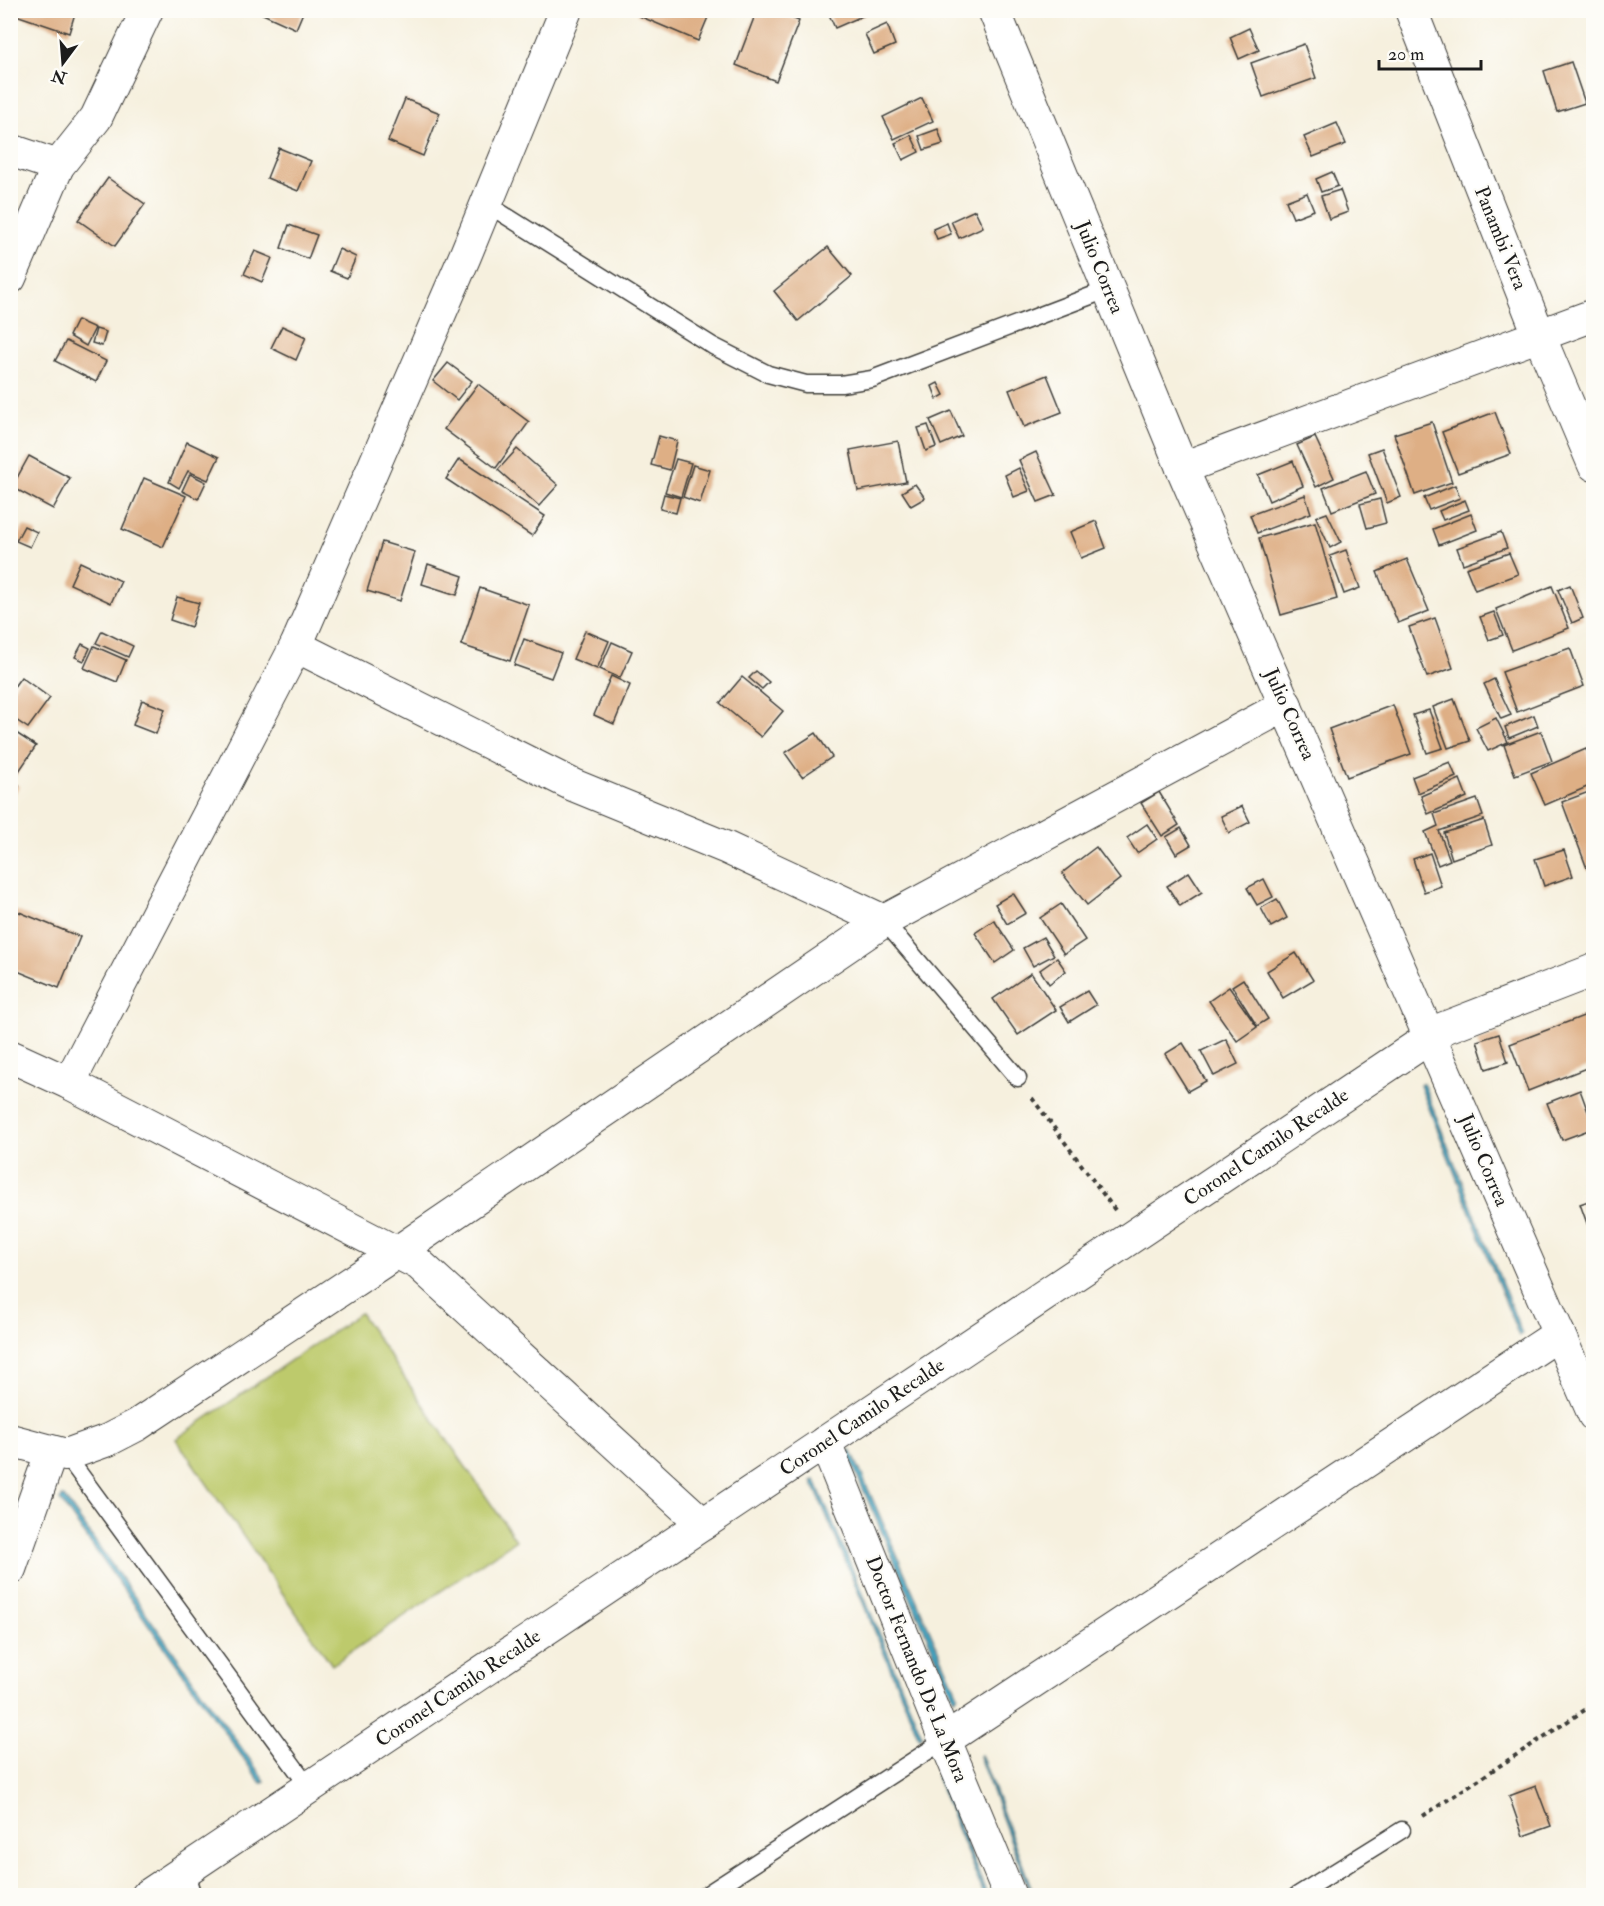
<svg xmlns="http://www.w3.org/2000/svg" width="1604" height="1906" font-family="'IM FELL Double Pica',serif">
<style>
.green{fill:#bdca6c;stroke:#6c7344;stroke-width:1.5}
.water{fill:#46a8c5;stroke:#316270;stroke-width:1.5}
.building{fill:#deaf85}
.lines{fill:none;stroke-linecap:round;stroke-linejoin:round}
.service-casing{stroke:#3d3c39;stroke-width:19}
.minor-casing{stroke:#3d3c39;stroke-width:34}
.path{stroke:#3d3c39;stroke-width:4;stroke-dasharray:4.5 4.5;stroke-linecap:butt}
.service{stroke:#fff;stroke-width:16}
.minor{stroke:#fff;stroke-width:32}
.labels{text-anchor:middle;dominant-baseline:central;stroke-width:4.5;stroke-linejoin:round;paint-order:stroke}
.street-label{font-size:20px;fill:#1c1c1c;stroke:#fdfcf7}
</style>
<rect width="100%" height="100%" fill="#fdfcf7"/>
<filter id="ink" filterUnits="userSpaceOnUse"><feTurbulence type="fractalNoise" baseFrequency=".0167" numOctaves="2"/><feDisplacementMap in="SourceGraphic" scale="12" xChannelSelector="R" yChannelSelector="G"/><feConvolveMatrix kernelMatrix="1 2 1 2 8 2 1 2 1" color-interpolation-filters="sRGB"/></filter>
<filter id="wash" filterUnits="userSpaceOnUse"><feTurbulence type="fractalNoise" baseFrequency=".008" numOctaves="4" result="noise"/><feDisplacementMap in="SourceGraphic" scale="24" xChannelSelector="R" yChannelSelector="G"/><feGaussianBlur stdDeviation="1.35" result="paint"/><feColorMatrix in="noise" values="0 0 0 0 0 0 0 0 0 0 0 0 0 0 0 0 0 1.4 0 .05"/><feComposite in="paint" operator="in"/></filter>
<g filter="url(#wash)">
<rect width="100%" height="100%" fill="#f6f0de"/>
<polygon class="green" points="360,1313 516,1540 332,1665 176,1439"/>
<g class="water">
<polygon points="1423,1083 1522,1334 1519,1336 1420,1085"/>
<polygon points="851,1450 958,1695 954,1698 847,1452"/>
<polygon points="815,1480 922,1735 919,1737 812,1481"/>
<polygon points="63,1496 265,1781 261,1783 60,1500"/>
<polygon points="981,1755 1034,1895 1031,1895 979,1756"/>
<polygon points="939,1775 987,1895 984,1895 936,1776"/>
</g>
<g id="blocks">
<g class="building">
<polygon points="10,10 76,10 69,33 10,13"/>
<polygon points="254,10 304,10 296,29"/>
<polygon points="638,10 711,10 698,41 637,15"/>
<polygon points="757,10 772,10 799,21 776,81 736,65"/>
<polygon points="827,10 876,10 835,28"/>
<polygon points="887,24 895,45 874,54 865,34"/>
<polygon points="1249,28 1259,50 1239,59 1230,37"/>
<polygon points="1304,44 1316,78 1263,97 1251,63"/>
<polygon points="1571,62 1585,103 1557,112 1544,71"/>
<polygon points="922,98 933,121 894,139 883,117"/>
<polygon points="405,99 440,113 423,156 388,141"/>
<polygon points="1337,123 1346,144 1313,157 1304,137"/>
<polygon points="938,129 943,144 924,150 919,136"/>
<polygon points="911,135 919,152 903,160 895,143"/>
<polygon points="279,148 311,161 298,191 267,178"/>
<polygon points="1332,172 1338,186 1321,192 1316,179"/>
<polygon points="108,178 145,204 115,246 78,220"/>
<polygon points="1340,190 1348,212 1329,219 1321,196"/>
<polygon points="1307,193 1314,210 1293,218 1286,201"/>
<polygon points="975,210 983,227 959,238 951,221"/>
<polygon points="947,223 951,234 937,239 933,229"/>
<polygon points="289,225 317,235 308,259 281,248"/>
<polygon points="828,247 852,276 798,321 774,291"/>
<polygon points="339,249 356,257 347,278 330,271"/>
<polygon points="255,251 272,258 262,282 244,274"/>
<polygon points="77,320 95,328 86,346 69,336"/>
<polygon points="282,326 306,337 296,360 271,348"/>
<polygon points="96,329 106,332 102,346 92,343"/>
<polygon points="66,341 106,361 96,382 55,361"/>
<polygon points="448,363 472,381 457,400 433,381"/>
<polygon points="1047,375 1062,412 1024,427 1009,390"/>
<polygon points="938,383 944,395 937,399 932,386"/>
<polygon points="478,384 529,422 496,468 444,429"/>
<polygon points="951,411 962,436 941,445 930,420"/>
<polygon points="1495,412 1511,454 1458,473 1442,432"/>
<polygon points="1432,422 1452,482 1415,495 1394,434"/>
<polygon points="928,425 936,447 926,451 918,428"/>
<polygon points="659,436 677,441 670,470 651,465"/>
<polygon points="1315,437 1334,478 1316,487 1297,445"/>
<polygon points="898,441 906,482 858,491 850,450"/>
<polygon points="187,442 219,457 208,480 188,471 179,488 169,482"/>
<polygon points="1382,448 1401,497 1387,503 1368,453"/>
<polygon points="517,449 558,485 539,506 498,470"/>
<polygon points="1036,452 1056,495 1038,502 1019,460"/>
<polygon points="29,456 70,478 53,509 12,487"/>
<polygon points="459,459 545,516 532,536 446,479"/>
<polygon points="676,459 691,463 681,497 665,492"/>
<polygon points="1293,461 1303,486 1269,501 1258,475"/>
<polygon points="693,465 710,470 700,503 683,497"/>
<polygon points="1019,468 1029,491 1014,497 1005,475"/>
<polygon points="1366,471 1375,494 1332,511 1323,488"/>
<polygon points="190,474 206,482 198,499 182,491"/>
<polygon points="144,478 186,496 163,547 122,529"/>
<polygon points="915,484 925,498 911,506 902,492"/>
<polygon points="1455,485 1460,498 1429,510 1424,498"/>
<polygon points="664,494 680,498 676,513 660,509"/>
<polygon points="1305,495 1311,513 1257,533 1250,515"/>
<polygon points="1380,499 1386,523 1367,528 1360,504"/>
<polygon points="1465,500 1469,510 1443,520 1439,511"/>
<polygon points="1327,513 1341,542 1330,548 1316,517"/>
<polygon points="1471,514 1477,530 1439,545 1433,529"/>
<polygon points="1096,521 1106,548 1081,558 1070,532"/>
<polygon points="1315,522 1337,599 1281,615 1259,538"/>
<polygon points="24,526 37,532 30,547 16,541"/>
<polygon points="1501,532 1507,548 1463,564 1457,548"/>
<polygon points="382,542 415,552 400,601 367,591"/>
<polygon points="1346,550 1360,588 1344,594 1330,556"/>
<polygon points="1509,553 1518,574 1475,590 1466,568"/>
<polygon points="1407,559 1429,611 1398,623 1377,572"/>
<polygon points="80,562 121,581 111,603 70,584"/>
<polygon points="428,564 463,576 457,595 422,584"/>
<polygon points="1570,585 1583,618 1572,623 1558,590"/>
<polygon points="1552,586 1569,628 1512,650 1496,609"/>
<polygon points="480,588 529,605 510,661 461,645"/>
<polygon points="177,597 199,603 191,627 170,620"/>
<polygon points="1494,612 1503,635 1489,640 1480,617"/>
<polygon points="1435,618 1453,668 1427,677 1409,627"/>
<polygon points="102,631 133,646 128,657 96,643"/>
<polygon points="585,631 609,641 597,669 573,659"/>
<polygon points="524,639 561,653 551,678 514,665"/>
<polygon points="612,642 632,651 620,678 600,669"/>
<polygon points="82,644 90,648 84,661 75,657"/>
<polygon points="94,646 126,660 117,682 84,668"/>
<polygon points="1570,648 1584,686 1517,712 1502,672"/>
<polygon points="756,671 769,682 762,689 749,678"/>
<polygon points="611,676 630,685 614,724 594,715"/>
<polygon points="21,677 50,698 28,728 10,716 10,687 13,688"/>
<polygon points="742,677 783,711 761,737 720,703"/>
<polygon points="1494,679 1511,715 1501,719 1484,684"/>
<polygon points="1454,699 1470,741 1448,748 1433,707"/>
<polygon points="142,700 165,709 156,734 133,725"/>
<polygon points="1393,705 1411,754 1347,777 1329,729"/>
<polygon points="1429,710 1443,748 1427,753 1413,715"/>
<polygon points="1534,715 1538,726 1509,738 1505,727"/>
<polygon points="1496,718 1508,742 1488,751 1476,728"/>
<polygon points="10,729 36,746 15,777 10,774"/>
<polygon points="1541,731 1552,761 1515,775 1504,745"/>
<polygon points="816,733 832,757 802,777 785,753"/>
<polygon points="1586,749 1594,765 1594,784 1545,805 1531,773"/>
<polygon points="1450,762 1456,777 1418,793 1412,777"/>
<polygon points="1460,779 1467,797 1428,814 1421,796"/>
<polygon points="10,782 19,786 10,803"/>
<polygon points="1594,790 1594,869 1588,871 1562,802"/>
<polygon points="1159,792 1179,825 1162,836 1141,803"/>
<polygon points="1477,799 1483,816 1439,831 1450,860 1438,865 1425,832 1438,826 1434,814"/>
<polygon points="1242,806 1250,822 1229,833 1221,816"/>
<polygon points="1484,820 1492,845 1452,859 1444,833"/>
<polygon points="1147,824 1157,839 1137,853 1127,838"/>
<polygon points="1181,828 1191,845 1176,854 1166,837"/>
<polygon points="1096,847 1120,879 1087,905 1062,873"/>
<polygon points="1564,850 1573,876 1544,886 1535,859"/>
<polygon points="1430,853 1441,886 1424,892 1413,859"/>
<polygon points="1189,872 1202,892 1180,906 1167,886"/>
<polygon points="1264,879 1273,897 1257,905 1247,888"/>
<polygon points="1013,893 1026,913 1007,924 995,904"/>
<polygon points="1277,899 1287,918 1271,927 1261,908"/>
<polygon points="1061,904 1085,940 1064,954 1040,918"/>
<polygon points="12,909 80,937 59,988 10,968"/>
<polygon points="994,920 1014,950 995,963 975,933"/>
<polygon points="1043,937 1054,955 1033,966 1023,948"/>
<polygon points="1296,953 1313,980 1283,998 1267,971"/>
<polygon points="1057,958 1066,971 1049,984 1040,970"/>
<polygon points="1031,973 1056,1010 1018,1035 993,999"/>
<polygon points="1243,979 1268,1019 1257,1026 1232,986"/>
<polygon points="1229,987 1257,1027 1237,1041 1209,1001"/>
<polygon points="1087,991 1096,1005 1069,1022 1060,1007"/>
<polygon points="1594,1012 1594,1065 1528,1091 1510,1044"/>
<polygon points="1499,1034 1508,1062 1486,1069 1477,1041"/>
<polygon points="1226,1039 1238,1064 1214,1076 1201,1051"/>
<polygon points="1183,1043 1206,1081 1188,1091 1165,1054"/>
<polygon points="1580,1090 1594,1128 1562,1140 1547,1103"/>
<polygon points="1594,1199 1594,1240 1593,1240 1580,1204"/>
<polygon points="1536,1786 1551,1826 1523,1836 1509,1796"/>
</g>
</g>
</g>
<g filter="url(#ink)">
<use href="#blocks" fill-opacity="0" stroke="#3d3c39" stroke-width="1.5"/>
<g class="lines">
<g class="service-casing">
<g id="service">
<polyline points="487,204 713,346 768,374 806,384 841,384 872,379 1109,289"/>
<polyline points="884,921 1018,1078"/>
<polyline points="66,1455 309,1787"/>
<polyline points="185,1870 193,1896"/>
<polyline points="704,1896 945,1740"/>
<polyline points="1296,1896 1402,1830"/>
</g>
</g>
<g class="minor-casing">
<g id="minor">
<polyline points="994,10 1182,468 1594,1415"/>
<polyline points="1411,10 1539,335 1594,465"/>
<polyline points="10,150 58,166"/>
<polyline points="10,278 58,166 96,118 147,10"/>
<polyline points="1182,468 1594,315"/>
<polyline points="296,646 573,785 727,848 884,921"/>
<polyline points="10,1056 69,1083 419,1264 703,1524"/>
<polyline points="69,1083 296,646 465,256 566,10"/>
<polyline points="10,1440 66,1455 108,1440 137,1425 399,1251 884,921 1286,705"/>
<polyline points="825,1442 945,1740 1010,1896"/>
<polyline points="10,1569 51,1453"/>
<polyline points="945,1740 1559,1334"/>
<polyline points="147,1896 1444,1028 1594,970"/>
</g>
</g>
<g class="path">
<polyline points="1032,1098 1115,1210"/>
<polyline points="1423,1816 1594,1704"/>
</g>
<use href="#service" class="service"/>
<use href="#minor" class="minor"/>
</g>
</g>
<g class="labels">
<g class="street-label">
<text transform="translate(1501 238) rotate(68)">Panambi Vera</text>
<text transform="translate(1100 267) rotate(68)">Julio Correa</text>
<text transform="translate(1290 714) rotate(66)">Julio Correa</text>
<text transform="translate(1266 1147) rotate(-34)">Coronel Camilo Recalde</text>
<text transform="translate(1484 1160) rotate(67)">Julio Correa</text>
<text transform="translate(862 1417) rotate(-34)">Coronel Camilo Recalde</text>
<text transform="translate(917 1669) rotate(68)">Doctor Fernando De La Mora</text>
<text transform="translate(458 1688) rotate(-34)">Coronel Camilo Recalde</text>
</g>
</g>
<rect width="1604" height="1906" fill="none" stroke="#fdfcf7" stroke-width="36"/>
<g transform="translate(63 63) rotate(196)" stroke="#fdfcf7" stroke-width="4.5" paint-order="stroke">
<path d="M0-4.5L10 22L0 15L-10 22Z" fill="#1c1c1c"/>
<text y="-9" font-size="16" font-weight="bold" text-anchor="middle" fill="#1c1c1c">N</text>
</g>
<path d="M1379 60v9h102v-9" fill="none" stroke="#1c1c1c" stroke-width="3"/>
<text x="1388" y="60" font-size="18" fill="#1c1c1c" stroke="#fdfcf7" stroke-width="4.5" paint-order="stroke">20 m</text>
</svg>
